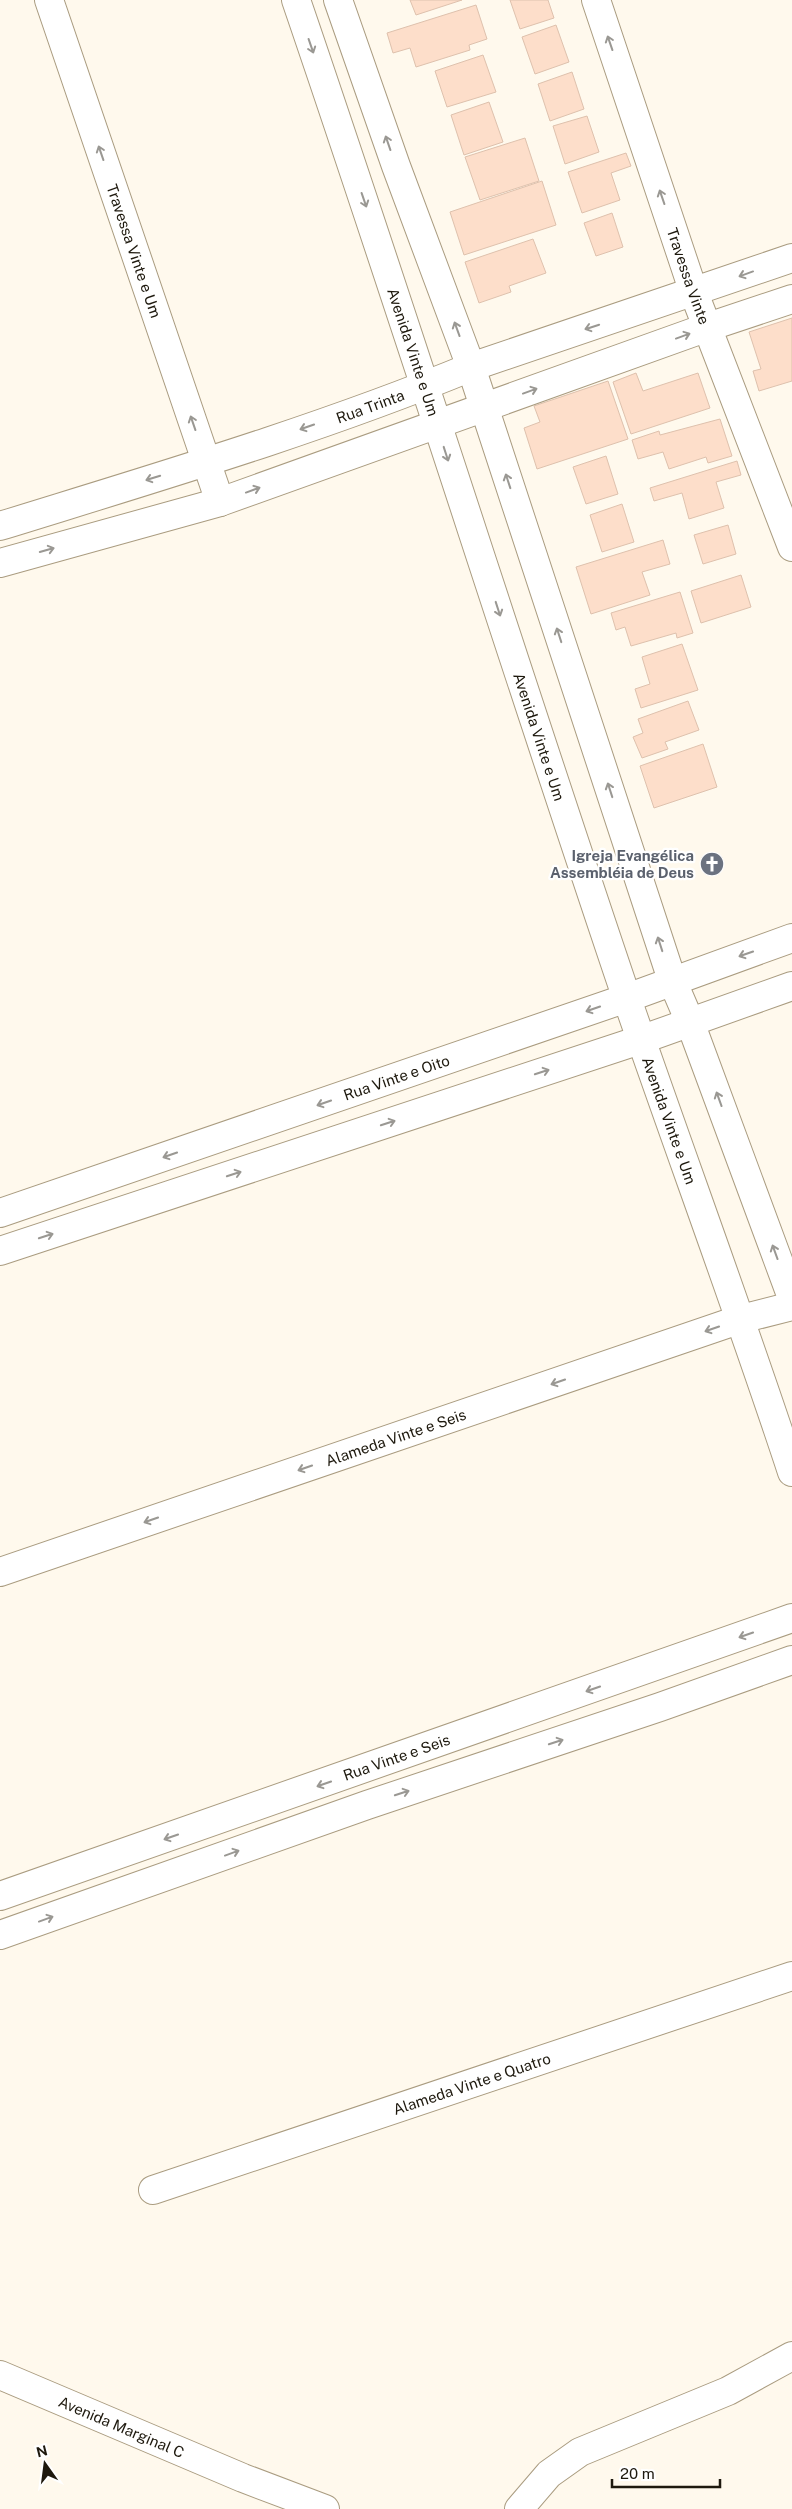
<svg xmlns="http://www.w3.org/2000/svg" width="792" height="2509" font-family="'Public Sans',sans-serif">
<style>
.building{fill:#fddeca;stroke:#dec1ad}
.lines{fill:none;stroke-linecap:round;stroke-linejoin:round}
.minor-casing{stroke:#aa9c80;stroke-width:30}
.minor{stroke:#fff;stroke-width:28}
.oneway{stroke:#9a9893}
.labels{text-anchor:middle;dominant-baseline:central;stroke-width:4.5;stroke-linejoin:round;paint-order:stroke}
.street-label{font-size:15px;fill:#1e190e;stroke:#fff}
.worship-label{font-size:15px;font-weight:bold;fill:#5b616d;stroke:#fff;text-anchor:end}
</style>
<rect width="100%" height="100%" fill="#fff9ed"/>
<g class="building">
<polygon points="410,0 462,0 416,15"/>
<polygon points="510,0 548,0 554,18 520,29"/>
<polygon points="476,5 487,39 469,45 470,50 416,67 410,48 393,53 387,33"/>
<polygon points="556,25 569,62 535,74 522,37"/>
<polygon points="483,55 496,92 447,107 435,71"/>
<polygon points="572,72 584,109 550,121 538,84"/>
<polygon points="489,102 503,142 464,155 451,115"/>
<polygon points="587,116 599,152 565,164 553,126"/>
<polygon points="525,138 539,181 480,200 465,157"/>
<polygon points="626,153 631,166 611,173 620,200 582,213 568,172"/>
<polygon points="542,181 556,225 464,255 450,212"/>
<polygon points="612,213 623,247 596,256 584,223"/>
<polygon points="533,239 546,273 509,286 511,292 479,303 465,262"/>
<polygon points="792,318 792,381 759,391 753,371 761,369 749,332"/>
<polygon points="636,373 643,391 698,373 710,408 631,434 613,382"/>
<polygon points="608,381 628,439 537,469 524,428 540,422 534,406"/>
<polygon points="720,419 732,456 708,463 706,457 669,469 663,452 638,459 632,440 659,431 660,435"/>
<polygon points="606,456 618,494 586,504 573,467"/>
<polygon points="737,461 741,475 716,482 724,508 689,519 682,493 654,501 650,488"/>
<polygon points="622,504 634,542 602,552 590,515"/>
<polygon points="728,525 736,554 703,564 694,535"/>
<polygon points="663,540 670,564 642,572 650,595 591,614 576,567"/>
<polygon points="741,575 751,607 701,623 691,591"/>
<polygon points="680,592 693,633 677,638 676,633 631,646 625,627 616,630 611,613"/>
<polygon points="682,644 698,690 641,708 635,689 650,684 642,657"/>
<polygon points="688,701 699,730 665,742 668,749 642,758 633,737 643,733 638,719"/>
<polygon points="703,744 717,787 654,808 640,766"/>
</g>
<g class="lines">
<g class="minor-casing">
<g id="minor">
<path id="s1" d="M 49,0 L 220,502"/>
<path id="s2" d="M 296,0 C 409,330 513,662 625,993 C 680,1153 739,1311 792,1472"/>
<polyline points="338,0 396,166 471,367 672,980 690,1022 792,1298"/>
<path id="s3" d="M 596,0 L 694,293 L 792,547"/>
<path id="s4" d="M 0,526 C 158,477 318,430 471,367 L 792,258"/>
<polyline points="0,563 220,502 708,327 792,299"/>
<path id="s5" d="M 0,1213 L 627,998 L 792,938"/>
<polyline points="0,1251 643,1039 792,986"/>
<path id="s6" d="M 0,1572 L 741,1319 L 792,1306"/>
<path id="s7" d="M 0,1896 L 792,1618"/>
<polyline points="0,1935 367,1805 660,1707 792,1660"/>
<path id="s8" d="M 153,2190 L 792,1976"/>
<path id="s9" d="M 0,2375 L 243,2478 L 325,2509"/>
<polyline points="519,2509 549,2474 580,2452 728,2391 792,2356"/>
</g>
</g>
<use href="#minor" class="minor"/>
</g>
<defs><path id="oneway-shaft" d="M-6 0H5M1.5-3L5.5 0L1.5 3" fill="none" stroke-width="1.6" stroke-linecap="round" stroke-linejoin="round" transform="scale(1.25)"/></defs>
<g class="oneway">
<use href="#oneway-shaft" transform="translate(610 43) rotate(-109)"/>
<use href="#oneway-shaft" transform="translate(311 46) rotate(71)"/>
<use href="#oneway-shaft" transform="translate(388 143) rotate(-109)"/>
<use href="#oneway-shaft" transform="translate(101 153) rotate(-109)"/>
<use href="#oneway-shaft" transform="translate(662 197) rotate(-109)"/>
<use href="#oneway-shaft" transform="translate(364 200) rotate(71)"/>
<use href="#oneway-shaft" transform="translate(746 274) rotate(160)"/>
<use href="#oneway-shaft" transform="translate(592 327) rotate(162)"/>
<use href="#oneway-shaft" transform="translate(457 329) rotate(-110)"/>
<use href="#oneway-shaft" transform="translate(683 336) rotate(-20)"/>
<use href="#oneway-shaft" transform="translate(530 391) rotate(-20)"/>
<use href="#oneway-shaft" transform="translate(193 423) rotate(-109)"/>
<use href="#oneway-shaft" transform="translate(307 427) rotate(161)"/>
<use href="#oneway-shaft" transform="translate(446 454) rotate(72)"/>
<use href="#oneway-shaft" transform="translate(153 478) rotate(163)"/>
<use href="#oneway-shaft" transform="translate(508 481) rotate(-108)"/>
<use href="#oneway-shaft" transform="translate(253 490) rotate(-20)"/>
<use href="#oneway-shaft" transform="translate(47 550) rotate(-16)"/>
<use href="#oneway-shaft" transform="translate(498 609) rotate(72)"/>
<use href="#oneway-shaft" transform="translate(559 635) rotate(-108)"/>
<use href="#oneway-shaft" transform="translate(610 790) rotate(-108)"/>
<use href="#oneway-shaft" transform="translate(660 944) rotate(-108)"/>
<use href="#oneway-shaft" transform="translate(746 954) rotate(161)"/>
<use href="#oneway-shaft" transform="translate(593 1009) rotate(161)"/>
<use href="#oneway-shaft" transform="translate(542 1072) rotate(-18)"/>
<use href="#oneway-shaft" transform="translate(719 1099) rotate(-110)"/>
<use href="#oneway-shaft" transform="translate(324 1103) rotate(161)"/>
<use href="#oneway-shaft" transform="translate(388 1123) rotate(-18)"/>
<use href="#oneway-shaft" transform="translate(170 1155) rotate(161)"/>
<use href="#oneway-shaft" transform="translate(234 1174) rotate(-18)"/>
<use href="#oneway-shaft" transform="translate(46 1236) rotate(-18)"/>
<use href="#oneway-shaft" transform="translate(775 1252) rotate(-110)"/>
<use href="#oneway-shaft" transform="translate(712 1329) rotate(161)"/>
<use href="#oneway-shaft" transform="translate(558 1382) rotate(161)"/>
<use href="#oneway-shaft" transform="translate(305 1468) rotate(161)"/>
<use href="#oneway-shaft" transform="translate(151 1520) rotate(161)"/>
<use href="#oneway-shaft" transform="translate(746 1635) rotate(161)"/>
<use href="#oneway-shaft" transform="translate(593 1689) rotate(161)"/>
<use href="#oneway-shaft" transform="translate(556 1742) rotate(-18)"/>
<use href="#oneway-shaft" transform="translate(324 1784) rotate(161)"/>
<use href="#oneway-shaft" transform="translate(402 1793) rotate(-18)"/>
<use href="#oneway-shaft" transform="translate(171 1837) rotate(161)"/>
<use href="#oneway-shaft" transform="translate(232 1853) rotate(-20)"/>
<use href="#oneway-shaft" transform="translate(46 1919) rotate(-20)"/>
</g>
<defs>
<g id="church-disc" transform="scale(1.25)"><circle r="9.5" fill="#6b7280" stroke="#fff"/><path d="M-1.2-6h2.4v3.5h3.3v2.4h-3.3V6h-2.4V-.1h-3.3v-2.4h3.3Z" fill="#fff"/></g>
</defs>
<g fill-rule="evenodd">
<use href="#church-disc" x="712" y="864"/>
</g>
<g class="labels">
<g class="street-label">
<text stroke="none"><textPath href="#s1" startOffset="265">Travessa Vinte e Um</textPath></text>
<text stroke="none"><textPath href="#s3" startOffset="291">Travessa Vinte</textPath></text>
<text stroke="none"><textPath href="#s2" startOffset="371">Avenida Vinte e Um</textPath></text>
<text stroke="none"><textPath href="#s4" startOffset="389">Rua Trinta</textPath></text>
<text stroke="none"><textPath href="#s2" startOffset="776">Avenida Vinte e Um</textPath></text>
<text stroke="none"><textPath href="#s5" startOffset="419">Rua Vinte e Oito</textPath></text>
<text stroke="none"><textPath href="#s2" startOffset="1181">Avenida Vinte e Um</textPath></text>
<text stroke="none"><textPath href="#s6" startOffset="418">Alameda Vinte e Seis</textPath></text>
<text stroke="none"><textPath href="#s7" startOffset="420">Rua Vinte e Seis</textPath></text>
<text stroke="none"><textPath href="#s8" startOffset="336">Alameda Vinte e Quatro</textPath></text>
<text stroke="none"><textPath href="#s9" startOffset="132">Avenida Marginal C</textPath></text>
</g>
<g class="worship-label">
<text x="694" y="855">Igreja Evangélica<tspan x="694" dy="17">Assembléia de Deus</tspan></text>
</g>
</g>
<g transform="translate(45 2464) rotate(346)" stroke="#ffffff" stroke-width="4" paint-order="stroke">
<path d="M0-4L9 19L0 12L-9 19Z" fill="#1e190e"/>
<text y="-8" font-size="14" font-weight="bold" text-anchor="middle" fill="#1e190e">N</text>
</g>
<path d="M612 2479v8h108v-8" fill="none" stroke="#1e190e" stroke-width="2.5"/>
<text x="620" y="2479" font-size="15" fill="#1e190e" stroke="#ffffff" stroke-width="4" paint-order="stroke">20 m</text>
</svg>
